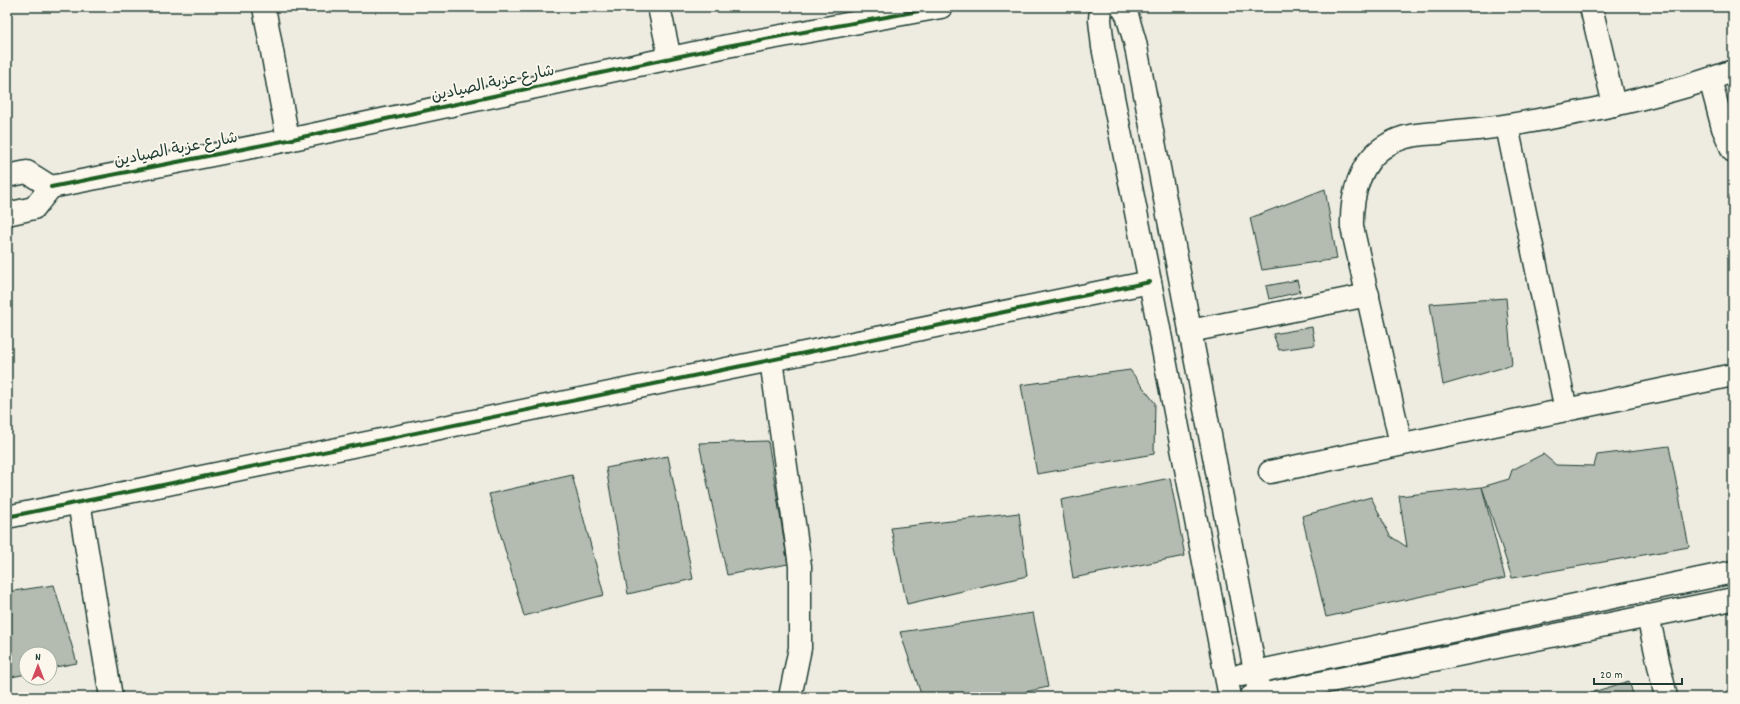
<svg xmlns="http://www.w3.org/2000/svg" width="1740" height="704" font-family="Dekko,'Playpen Sans Arabic',sans-serif">
<style>
.building{fill:#b4bbb0;stroke:#1f3d34}
.lines{fill:none;stroke-linecap:round;stroke-linejoin:round}
.street-casing{stroke:#1f3d34;stroke-width:25}
.street{stroke:#fbf7ec;stroke-width:22}
.cycleway-casing{stroke:#fbf7ec;stroke-width:6}
.cycleway{stroke:#1b5e20;stroke-width:4}
.labels{text-anchor:middle;dominant-baseline:central;stroke-width:3.5;stroke-linejoin:round;paint-order:stroke}
.street-label{font-size:16px;fill:#1f3d34;stroke:#fbf7ec}
</style>
<rect width="100%" height="100%" fill="#eeece1"/>
<filter id="ink" filterUnits="userSpaceOnUse"><feTurbulence type="fractalNoise" baseFrequency=".025" numOctaves="2"/><feDisplacementMap in="SourceGraphic" scale="8" xChannelSelector="R" yChannelSelector="G"/><feConvolveMatrix kernelMatrix="1 2 1 2 8 2 1 2 1" color-interpolation-filters="sRGB"/></filter>
<g filter="url(#ink)">
<g class="building">
<polygon points="1325,189 1337,259 1262,270 1250,218"/>
<polygon points="1297,280 1300,292 1269,299 1266,286"/>
<polygon points="1506,298 1512,365 1443,385 1430,304"/>
<polygon points="1312,327 1315,345 1279,350 1273,334"/>
<polygon points="1130,370 1155,403 1154,454 1037,474 1021,385"/>
<polygon points="768,441 788,564 727,575 699,443"/>
<polygon points="1669,446 1689,547 1512,578 1482,487 1509,479 1512,470 1543,454 1556,465 1594,466 1597,455"/>
<polygon points="668,456 693,579 628,594 606,468"/>
<polygon points="572,475 604,595 524,616 489,494"/>
<polygon points="1170,478 1185,556 1073,578 1061,500"/>
<polygon points="1482,487 1505,578 1326,617 1302,516 1371,497 1390,536 1407,547 1399,496"/>
<polygon points="1019,513 1027,576 907,604 891,528"/>
<polygon points="54,585 77,663 50,668 50,654 26,654 26,674 7,678 7,592"/>
<polygon points="1033,613 1048,687 1003,697 922,697 900,632"/>
<polygon points="1629,681 1634,697 1577,697"/>
</g>
<g class="lines">
<g class="street-casing">
<g id="street">
<polyline points="264,7 288,140"/>
<polyline points="659,7 670,59"/>
<polyline points="1101,7 1100,20 1103,47 1150,282 1230,697"/>
<polyline points="1122,7 1127,15 1135,42 1260,697"/>
<polyline points="1591,7 1614,105"/>
<polyline points="1710,79 1723,128 1733,151"/>
<polyline points="1507,126 1566,410"/>
<polyline points="7,176 27,172 51,187 34,208 7,214"/>
<polyline points="51,187 288,140 727,46 941,7"/>
<polyline points="1190,331 1368,295"/>
<polyline points="771,360 800,566 800,648 790,697"/>
<path d="M 1401,444 L 1352,227 C 1351,197 1359,161 1387,145 C 1403,135 1421,134 1439,133 C 1463,130 1486,129 1509,125 C 1584,113 1661,97 1733,71"/>
<polyline points="1270,472 1733,375"/>
<polyline points="79,502 111,697"/>
<polyline points="7,517 1150,282"/>
<polyline points="1648,616 1666,697"/>
<polyline points="1241,675 1733,572"/>
<polyline points="1251,697 1733,599"/>
</g>
</g>
<use href="#street" class="street"/>
<g class="cycleway-casing">
<g id="cycleway">
<polyline points="51,187 288,140 727,46 941,7"/>
<polyline points="7,517 1150,282"/>
</g>
</g>
<use href="#cycleway" class="cycleway"/>
</g>
</g>
<g class="labels">
<g class="street-label">
<text transform="translate(493 84) rotate(-12)">شارع عزبة الصيادين</text>
<text transform="translate(176 150) rotate(-11)">شارع عزبة الصيادين</text>
</g>
</g>
<rect width="1740" height="704" fill="none" stroke="#fbf7ec" stroke-width="24"/>
<rect x="12" y="12" width="1716" height="680" fill="none" stroke="#1f3d34" stroke-width="1.5" filter="url(#ink)"/>
<g transform="translate(38 666)"><circle r="19" fill="#fbf7ec" stroke="#a3ada2"/>
<path d="M0-3L7 15L0 10L-7 15Z" fill="#d1495b"/>
<text y="-6" font-size="11" font-weight="bold" text-anchor="middle" fill="#1f3d34">N</text>
</g>
<path d="M1594 678v6h88v-6" fill="none" stroke="#1f3d34" stroke-width="2"/>
<text x="1600" y="678" font-size="12" fill="#1f3d34" stroke="#fbf7ec" stroke-width="3" paint-order="stroke">20 m</text>
</svg>
